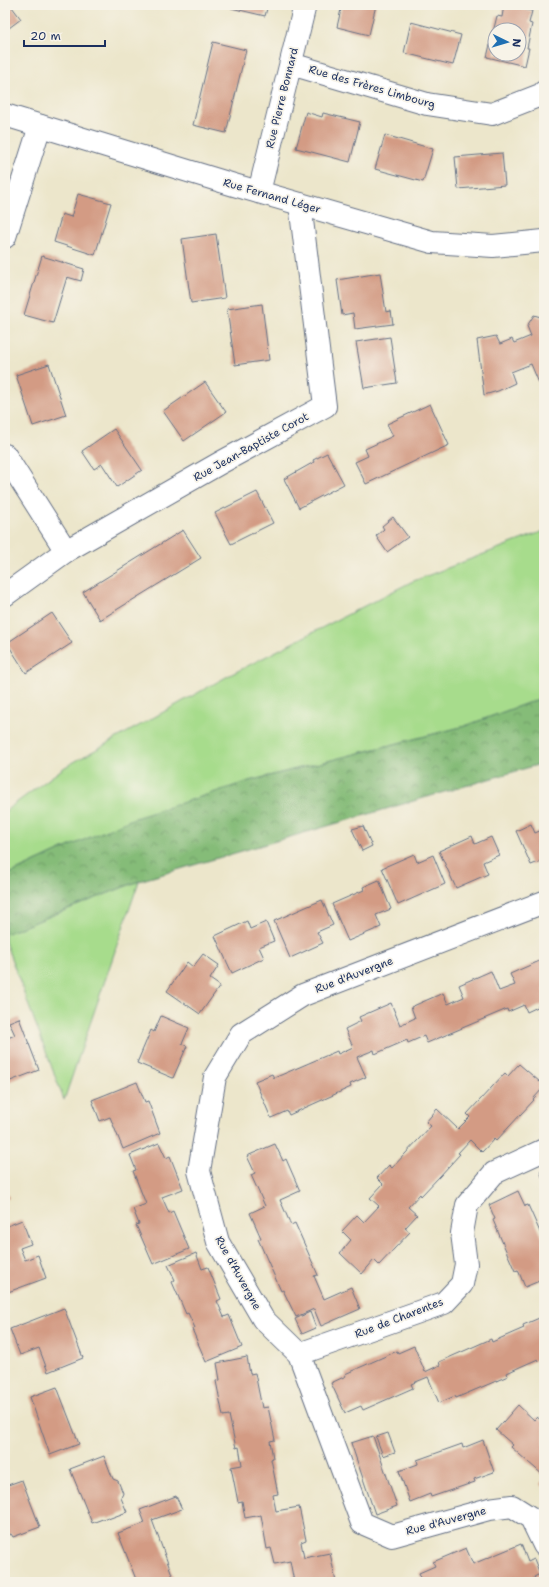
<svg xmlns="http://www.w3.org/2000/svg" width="549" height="1587" font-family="'Shantell Sans',sans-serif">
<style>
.green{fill:#a7dc8c;stroke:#618675}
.forest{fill:url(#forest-crowns);stroke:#50766b}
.building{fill:#d39b84;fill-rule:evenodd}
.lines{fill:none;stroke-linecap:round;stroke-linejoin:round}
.street-casing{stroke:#646f84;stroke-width:24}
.street{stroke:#fff;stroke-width:22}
.labels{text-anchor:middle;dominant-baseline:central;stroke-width:3.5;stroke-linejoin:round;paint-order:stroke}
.street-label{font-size:11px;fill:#1b2f5e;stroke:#f7f3e8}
</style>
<defs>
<pattern id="forest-crowns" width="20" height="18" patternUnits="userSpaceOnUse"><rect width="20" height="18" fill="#85bc78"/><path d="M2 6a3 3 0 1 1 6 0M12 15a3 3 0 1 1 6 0" fill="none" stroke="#6c9966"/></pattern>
</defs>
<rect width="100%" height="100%" fill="#f7f3e8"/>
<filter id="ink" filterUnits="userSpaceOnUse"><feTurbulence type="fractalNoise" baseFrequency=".025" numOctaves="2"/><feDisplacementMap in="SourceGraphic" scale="8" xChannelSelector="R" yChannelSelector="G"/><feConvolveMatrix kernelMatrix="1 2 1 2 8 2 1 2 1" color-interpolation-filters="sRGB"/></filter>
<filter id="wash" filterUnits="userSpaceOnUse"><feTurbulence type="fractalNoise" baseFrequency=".012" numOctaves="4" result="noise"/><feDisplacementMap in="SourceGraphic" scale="16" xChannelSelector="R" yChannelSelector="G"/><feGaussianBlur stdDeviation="0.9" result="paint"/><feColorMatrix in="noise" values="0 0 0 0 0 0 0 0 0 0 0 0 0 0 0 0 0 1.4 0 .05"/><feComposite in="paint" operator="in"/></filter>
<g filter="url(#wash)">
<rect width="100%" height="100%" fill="#ece6cb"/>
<g class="green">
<polygon points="544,531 544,697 465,726 249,781 63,849 5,876 5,811 65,767 228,676 411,582"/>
<polygon points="139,881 64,1100 5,942 5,934"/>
</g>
<polygon class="forest" points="544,697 544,763 139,881 5,934 5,876 63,849 132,819 249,781 465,726"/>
<g id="blocks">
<g class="building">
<polygon points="5,5 15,5 12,7 21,19 5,31"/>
<polygon points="231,5 268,5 265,16 231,8"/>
<polygon points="342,5 376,5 369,35 337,27"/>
<path d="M 504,5 L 532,11 L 529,23 L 532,24 L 527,48 L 529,48 L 525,66 L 487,57 L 497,16 L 502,17 ZM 495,30 L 519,30 L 519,54 L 495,54 Z"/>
<polygon points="411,22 461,35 453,65 404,53"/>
<polygon points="213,42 246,50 226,133 193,125"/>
<polygon points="306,112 322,117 323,113 360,122 350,162 296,148"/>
<polygon points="385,135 433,149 423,182 375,169"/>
<polygon points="502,153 505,185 458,189 455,157"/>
<polygon points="78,194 111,203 95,255 54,242 62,214 71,217"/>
<polygon points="216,234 225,298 191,303 182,239"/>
<polygon points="42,256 84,269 81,281 67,277 53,323 24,315"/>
<polygon points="380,273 386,312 391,311 393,324 355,329 353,313 342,315 337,280"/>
<polygon points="262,304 269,360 235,365 227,309"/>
<polygon points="534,315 544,318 544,395 531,364 511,372 515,383 498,391 484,395 477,340 496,336 500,344 512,339 514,343 531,336 527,326"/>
<polygon points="390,337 397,383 364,388 356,342"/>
<polygon points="49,364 66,415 33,426 16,375"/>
<polygon points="205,382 226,412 184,441 163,411"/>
<polygon points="430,404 449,445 366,484 355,462 368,456 365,449 393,436 387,424"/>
<polygon points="114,429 142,470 117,487 102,464 94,469 82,451"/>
<polygon points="327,453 344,484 299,508 284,479 314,462 313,460"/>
<polygon points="257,492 273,523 231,544 215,513"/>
<polygon points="393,517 408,537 387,552 376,536 384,529 382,526"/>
<polygon points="183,530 201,558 100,620 83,592"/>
<polygon points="52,613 72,643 26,673 7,643"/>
<polygon points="531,824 535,833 544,829 544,860 531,865 516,831"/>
<polygon points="363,826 372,846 362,851 352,829"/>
<polygon points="472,836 475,844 491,837 499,855 483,862 488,874 456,888 439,851"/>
<polygon points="414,854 417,862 433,855 445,884 398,905 382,868"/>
<polygon points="379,880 391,909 376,915 381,927 348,941 332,904 364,890 363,887"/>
<polygon points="322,900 333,925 317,932 323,943 290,958 274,921"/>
<polygon points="247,921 250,929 266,922 274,941 259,947 264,958 232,973 215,936"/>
<polygon points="203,954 219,965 210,979 220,986 200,1014 167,991 187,962 193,967"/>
<polygon points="544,959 544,1004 527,1012 524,1005 508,1012 507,1009 427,1043 424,1036 408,1043 407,1040 375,1054 374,1050 357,1057 366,1077 350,1084 351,1087 289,1115 287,1111 271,1118 255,1081 272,1074 274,1078 337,1051 338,1054 353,1047 345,1029 361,1021 359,1017 391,1003 400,1025 415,1018 411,1007 443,993 448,1004 464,997 459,985 491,971 499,991 515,985 510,974"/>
<polygon points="161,1016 189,1028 182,1044 187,1046 173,1078 137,1063 151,1030 154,1032"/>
<polygon points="19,1018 39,1070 5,1083 5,1039 15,1035 9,1022"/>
<polygon points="519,1064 540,1082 544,1078 544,1087 533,1099 534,1100 496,1141 494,1139 482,1152 470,1140 458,1153 460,1154 440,1176 421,1196 420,1194 408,1207 417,1215 405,1228 410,1232 379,1265 374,1260 362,1274 340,1253 351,1240 342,1231 357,1215 364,1222 379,1206 370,1198 383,1184 377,1178 389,1165 392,1168 431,1126 426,1122 437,1109 458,1129 470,1117 467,1114 505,1073 508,1076"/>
<polygon points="137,1082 145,1102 148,1101 160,1133 123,1149 110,1117 100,1121 92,1100"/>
<polygon points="159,1143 166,1158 170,1156 183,1189 162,1197 169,1213 173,1211 189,1249 153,1264 136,1225 139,1224 133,1209 146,1204 133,1171 136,1170 130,1155"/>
<polygon points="275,1144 283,1161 286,1159 300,1191 280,1200 291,1225 295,1223 318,1275 314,1276 324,1299 351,1287 360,1309 321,1326 314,1309 296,1317 283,1290 281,1291 258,1239 261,1238 250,1213 265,1206 251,1175 255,1173 247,1156"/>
<polygon points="544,1169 544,1182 540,1171"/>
<polygon points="5,1189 9,1198 5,1200"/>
<polygon points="518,1191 525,1206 528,1205 544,1241 544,1279 525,1287 518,1270 515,1271 504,1246 493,1220 495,1219 489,1205"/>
<polygon points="22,1220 31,1244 20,1248 25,1260 38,1255 46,1278 8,1292 8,1290 5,1290 5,1227"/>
<polygon points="196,1253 202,1269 208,1267 221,1299 217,1301 224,1317 229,1315 242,1347 206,1362 192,1329 195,1328 188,1313 186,1314 172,1282 175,1280 168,1265"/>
<polygon points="64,1308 83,1358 48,1372 39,1348 20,1355 10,1329"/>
<polygon points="310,1312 316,1328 302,1334 295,1319"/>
<polygon points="544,1316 544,1359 539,1361 538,1359 522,1366 507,1373 508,1376 456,1398 455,1396 439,1403 428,1377 411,1384 413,1388 363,1410 361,1406 345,1413 331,1383 346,1376 345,1374 397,1351 398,1353 414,1346 425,1372 440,1365 439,1362 491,1339 492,1342 524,1328 523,1325"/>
<polygon points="247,1357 250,1374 255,1373 262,1408 268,1407 275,1440 270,1441 273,1458 271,1459 278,1494 273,1495 276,1511 299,1507 306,1540 301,1542 304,1558 330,1553 336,1582 294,1582 290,1561 275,1564 271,1548 267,1549 261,1515 245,1518 242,1501 238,1502 231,1467 242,1465 239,1447 236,1448 229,1415 223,1416 216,1381 220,1380 217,1363"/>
<polygon points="57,1387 79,1444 50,1455 30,1397"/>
<polygon points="518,1405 534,1420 537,1417 544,1423 544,1476 511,1447 513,1445 496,1430"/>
<polygon points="388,1433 395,1452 383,1456 376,1437"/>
<polygon points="373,1436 397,1506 375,1514 351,1443"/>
<polygon points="483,1440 494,1472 474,1479 475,1482 431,1497 430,1494 410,1502 399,1471 418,1464 417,1460 462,1444 463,1448"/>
<polygon points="104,1456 113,1479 118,1481 123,1493 121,1498 127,1512 108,1519 108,1517 92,1523 70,1469"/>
<polygon points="544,1479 544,1487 540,1484"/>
<polygon points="22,1480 40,1527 13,1537 11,1534 5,1536 5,1486"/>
<polygon points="176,1496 182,1509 152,1520 173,1577 160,1582 137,1582 118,1533 145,1523 140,1510"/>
<polygon points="521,1544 528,1562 534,1559 540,1574 534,1577 536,1582 423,1582 419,1573 435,1566 433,1562 466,1548 473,1564"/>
</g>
</g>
</g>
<g filter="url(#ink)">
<use href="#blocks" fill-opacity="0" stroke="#646f84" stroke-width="1"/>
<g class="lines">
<g class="street-casing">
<g id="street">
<polyline points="291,64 427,104 492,114 543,94 544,92"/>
<polyline points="5,115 234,185 432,242 493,246 544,241"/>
<polyline points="259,192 305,5"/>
<polyline points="5,237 40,126"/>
<polyline points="5,455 66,551"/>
<polyline points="5,595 66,551 220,463 325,406 300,204"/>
<polyline points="544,902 303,995 241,1034 215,1077 199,1171 218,1242 263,1319 299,1354 362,1523 392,1536 489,1509 512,1506 531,1518 544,1545"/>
<polyline points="299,1354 444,1303 462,1284 466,1264 462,1233 467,1205 494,1173 544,1150"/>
</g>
</g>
<use href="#street" class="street"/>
</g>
</g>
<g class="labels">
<g class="street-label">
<text transform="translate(372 87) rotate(16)">Rue des Frères Limbourg</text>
<text transform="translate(282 98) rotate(-76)">Rue Pierre Bonnard</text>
<text transform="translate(272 196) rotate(16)">Rue Fernand Léger</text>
<text transform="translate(251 447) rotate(-29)">Rue Jean-Baptiste Corot</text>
<text transform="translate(354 975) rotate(-21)">Rue d'Auvergne</text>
<text transform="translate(238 1273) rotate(61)">Rue d'Auvergne</text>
<text transform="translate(399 1318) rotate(-21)">Rue de Charentes</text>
<text transform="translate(446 1521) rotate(-15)">Rue d'Auvergne</text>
</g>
</g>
<rect width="549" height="1587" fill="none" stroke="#f7f3e8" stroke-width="20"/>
<g transform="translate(507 42) rotate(95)"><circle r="19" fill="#f7f3e8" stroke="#9fa5b1"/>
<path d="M0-3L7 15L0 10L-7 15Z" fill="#1f6fb2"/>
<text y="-6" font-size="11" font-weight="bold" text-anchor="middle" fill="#1b2f5e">N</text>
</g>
<path d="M24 40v6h81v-6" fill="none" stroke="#1b2f5e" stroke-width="2"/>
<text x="30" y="40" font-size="12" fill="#1b2f5e" stroke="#f7f3e8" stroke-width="3" paint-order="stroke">20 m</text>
</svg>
